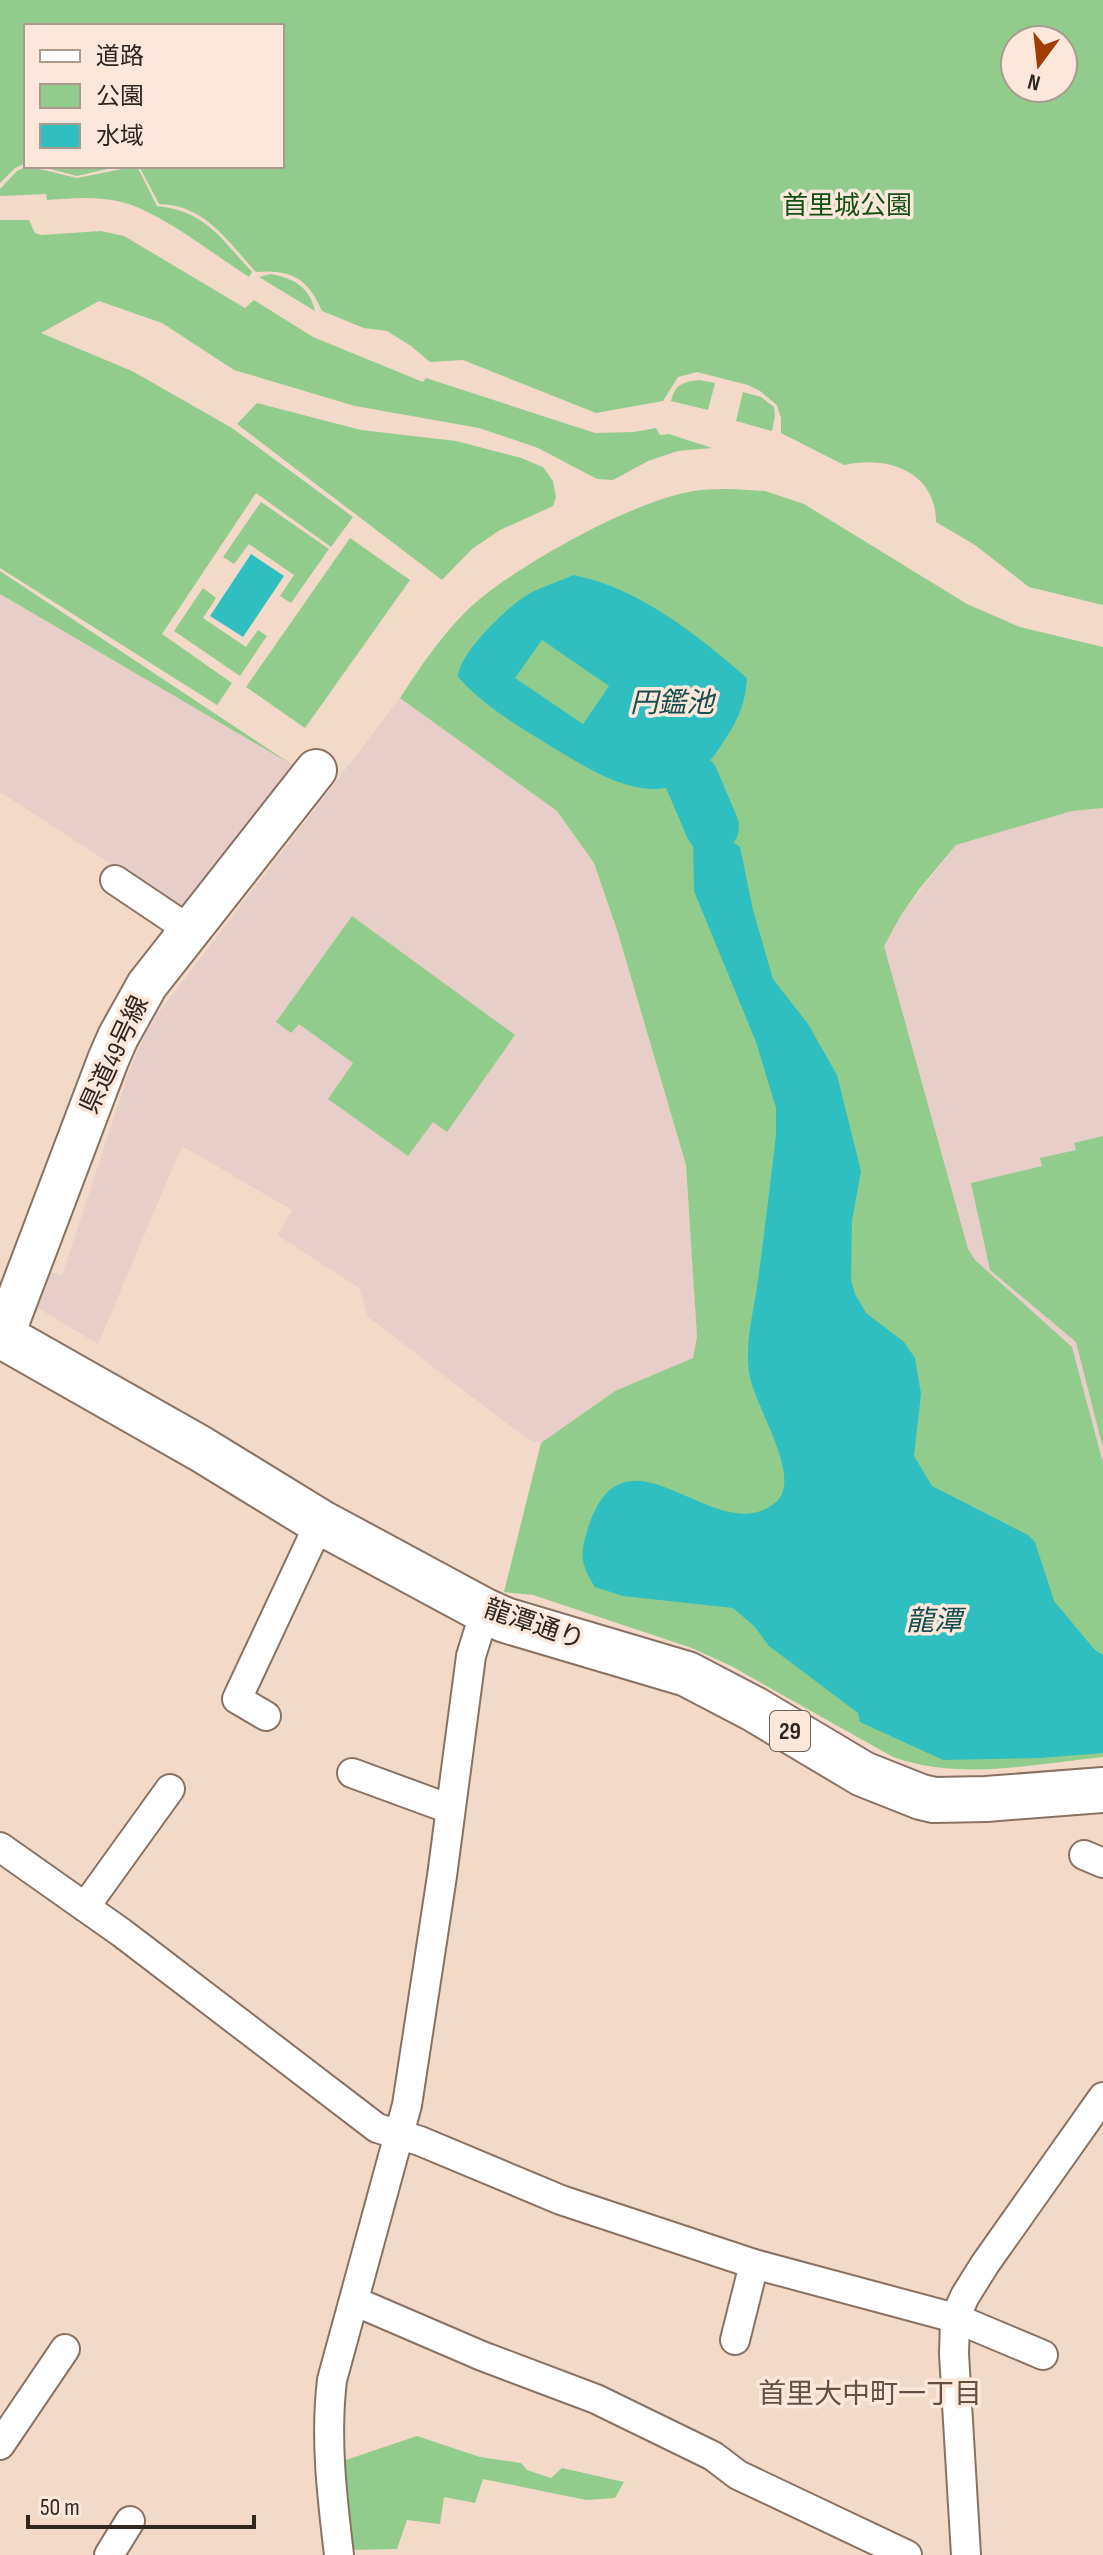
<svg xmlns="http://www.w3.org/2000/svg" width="1103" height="2555" font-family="'Sofia Sans Condensed','Noto Sans JP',sans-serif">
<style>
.education{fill:#e8cec8}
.green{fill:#92cc8c;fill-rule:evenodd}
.water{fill:#30bfc0;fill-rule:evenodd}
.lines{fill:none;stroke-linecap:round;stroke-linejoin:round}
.river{stroke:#30bfc0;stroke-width:54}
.street-casing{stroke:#897263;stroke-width:32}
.secondary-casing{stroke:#897263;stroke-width:44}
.primary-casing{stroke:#897263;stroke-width:48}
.street{stroke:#fff;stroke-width:28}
.secondary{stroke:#fff;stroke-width:40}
.primary{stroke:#fff;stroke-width:44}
.labels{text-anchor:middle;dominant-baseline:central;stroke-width:7;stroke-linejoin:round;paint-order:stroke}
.shield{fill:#fce7da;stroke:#6d6058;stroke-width:2}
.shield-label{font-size:24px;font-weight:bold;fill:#302620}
.park-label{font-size:26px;fill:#12510f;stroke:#fce7da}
.street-label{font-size:26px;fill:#302620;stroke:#fce7da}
.water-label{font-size:28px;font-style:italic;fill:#154f4f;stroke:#fce7da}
.neighbourhood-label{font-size:28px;fill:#665042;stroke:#fce7da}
</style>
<rect width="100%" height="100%" fill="#f3d9c8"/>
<g class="education">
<polygon points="0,594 294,766 182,910 0,792"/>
<polygon points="400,698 557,811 594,863 618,933 686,1165 697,1337 693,1359 615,1391 541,1443 527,1439 368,1317 359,1288 277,1235 292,1210 182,1146 98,1344 38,1308 51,1272 62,1275 129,1072 145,1035 159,1012"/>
<polygon points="1103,808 1103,1463 1072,1347 975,1260 957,1232 875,961 901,915 956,845 1072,811"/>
</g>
<g class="green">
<path d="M 0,0 L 1103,0 L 1103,605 L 1029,587 L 975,545 L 936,522 C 936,471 887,455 844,465 L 781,433 L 781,418 L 777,405 L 760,391 L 748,385 L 697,372 L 678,377 L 663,401 L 596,413 L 463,360 L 430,362 L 411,346 L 387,331 L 364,328 L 322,311 C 308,279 292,269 256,272 C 227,241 206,205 159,204 L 139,166 L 282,166 L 282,26 L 26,26 L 26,163 L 15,168 L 0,183 ZM 1015,40 L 1063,40 L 1063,88 L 1015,88 Z"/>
<path d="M 27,166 L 77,178 L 137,166 L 157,206 C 206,211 221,239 252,272 L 249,277 C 216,256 158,210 121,202 C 97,196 72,198 47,200 L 46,194 L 0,196 L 0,189 L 17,171 Z"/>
<polygon points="39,166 120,166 77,176"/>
<polygon points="0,220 29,220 35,233 41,235 101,231 124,236 245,308 254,300 313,337 423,382 426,378 595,433 634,432 656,428 660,435 669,434 712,448 678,451 648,461 613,480 597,479 538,448 479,428 355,406 234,370 162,323 99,301 41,333 132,371 232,428 353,517 331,547 256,493 162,634 232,683 217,705 0,568"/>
<path d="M 271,274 C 295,279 309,287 315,311 L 259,277 Z"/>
<path d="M 699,380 L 715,383 L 708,410 L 671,401 C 675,384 683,382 699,380 Z"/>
<polygon points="743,392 761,397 774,407 775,416 772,431 736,421"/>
<polygon points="257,403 361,430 456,441 521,458 543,467 553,481 556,497 553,506 500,530 472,549 442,580 237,424"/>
<path d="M 731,489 L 765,491 L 804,504 L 967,604 L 1020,627 L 1103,647 L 1103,808 L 1072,811 L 956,845 L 920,888 L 901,915 L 884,946 L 968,1249 L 975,1260 L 1072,1347 L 1103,1463 L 1103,1757 C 1033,1764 961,1781 893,1757 L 731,1666 L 692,1648 L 533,1595 L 504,1592 L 541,1443 L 615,1391 L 693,1358 L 697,1337 L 686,1165 L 618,933 L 594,863 L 557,811 L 400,698 C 423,663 449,624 481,598 C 528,560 641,496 701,490 C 711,489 721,489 731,489 Z"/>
<polygon points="261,502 329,549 291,603 280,596 294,575 249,544 234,564 223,557"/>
<polygon points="350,538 410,580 305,728 246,687"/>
<polygon points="0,571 294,766 0,594"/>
<polygon points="203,588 216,598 203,618 246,647 258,630 267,636 240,676 174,631"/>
<polygon points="352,916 515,1035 447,1132 433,1122 408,1156 328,1099 353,1063 299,1024 291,1033 276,1022"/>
<polygon points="1103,1136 1103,1448 1076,1342 990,1270 971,1183 1042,1166 1040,1158 1076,1150 1074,1143"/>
<polygon points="417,2436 480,2457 521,2463 527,2470 551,2478 562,2468 624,2482 615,2498 586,2500 483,2479 475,2503 444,2497 440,2524 407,2520 397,2549 351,2550 343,2461"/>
</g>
<g class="water">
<polygon points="251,554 284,576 243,637 210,616"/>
<path d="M 573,575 C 637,587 698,635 747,678 C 745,709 735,725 718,750 C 670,820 608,781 552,747 C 518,726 485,707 458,677 C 459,654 502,613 521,599 C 535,588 557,583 573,575 ZM 542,640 L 609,686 L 583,724 L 515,678 Z"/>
<path d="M 712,827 L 740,847 L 753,910 L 773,979 L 808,1024 L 837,1075 L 861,1171 L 852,1221 L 851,1280 L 855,1294 L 866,1313 L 904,1342 L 915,1358 L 921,1394 L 914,1456 L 932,1486 L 1028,1535 L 1035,1542 L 1054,1601 L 1095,1650 L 1103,1655 L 1103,1753 L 1041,1758 L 943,1760 L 860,1722 L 858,1713 L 769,1646 L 754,1626 L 733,1608 L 623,1596 L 595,1587 C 579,1562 580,1553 589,1525 C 627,1414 717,1553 776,1502 C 804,1477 753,1405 749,1372 C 745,1345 753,1313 757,1287 C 764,1236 770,1186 776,1135 L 776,1108 L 756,1042 L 694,891 L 693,837 L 699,830 Z"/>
</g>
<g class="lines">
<polyline class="river" points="692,780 712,827"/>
<g class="street-casing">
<g id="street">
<polyline points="115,880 191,931"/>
<polyline points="266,1716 237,1699 320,1522"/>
<polyline points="352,1773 450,1809"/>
<polyline points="0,1847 122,1933 377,2128 420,2141 561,2200 754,2264 955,2318 1043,2355"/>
<polyline points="1084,1855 1103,1863"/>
<polyline points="85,1907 170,1789"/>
<polyline points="354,2301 482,2356 596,2399 713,2456 738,2475 907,2555"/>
<polyline points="735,2340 754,2264"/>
<polyline points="0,2445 65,2349"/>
<polyline points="109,2555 130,2521"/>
<path d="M 339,2555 C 332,2496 325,2439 332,2380 L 407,2105 L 442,1876 L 471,1656 L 485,1611"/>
<polyline points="966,2555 954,2354 955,2318 965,2296 985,2264 1103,2097"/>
</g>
</g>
<g class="secondary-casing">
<polyline id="secondary" points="3,1337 108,1060 118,1037 147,985 316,770"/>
</g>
<g class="primary-casing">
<polyline id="primary" points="0,1335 201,1449 320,1522 485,1611 505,1620 687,1674 754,1709 863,1774 921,1797 934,1800 986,1799 1103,1790"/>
</g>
<use href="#street" class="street"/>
<use href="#secondary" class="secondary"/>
<use href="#primary" class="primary"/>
</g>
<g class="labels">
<rect class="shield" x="770" y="1711" width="40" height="40" rx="6"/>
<g class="shield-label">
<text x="790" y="1731">29</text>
</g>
<g class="park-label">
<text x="847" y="206">首里城公園</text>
</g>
<g class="street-label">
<text transform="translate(115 1055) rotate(-65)">県道49号線</text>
<text transform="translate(534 1625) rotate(19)">龍潭通り</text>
</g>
<g class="water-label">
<text x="672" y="703">円鑑池</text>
<text x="934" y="1621">龍潭</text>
</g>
<g class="neighbourhood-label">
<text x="870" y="2394">首里大中町一丁目</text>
</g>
</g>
<rect x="24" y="24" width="260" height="144" fill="#fce7da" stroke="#aa9a90" stroke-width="2"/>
<rect x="40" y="50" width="40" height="12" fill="#ffffff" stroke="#aa9a90" stroke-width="2"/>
<text x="96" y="64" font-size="24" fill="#302620">道路</text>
<rect x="40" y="84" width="40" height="24" fill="#92cc8c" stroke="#aa9a90" stroke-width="2"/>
<text x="96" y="104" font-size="24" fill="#302620">公園</text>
<rect x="40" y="124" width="40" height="24" fill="#30bfc0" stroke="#aa9a90" stroke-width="2"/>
<text x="96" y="144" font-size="24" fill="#302620">水域</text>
<g transform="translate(1039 64) rotate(195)"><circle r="38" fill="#fce7da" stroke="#aa9a90" stroke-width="2"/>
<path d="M0-6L14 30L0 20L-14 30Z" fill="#a03d04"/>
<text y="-12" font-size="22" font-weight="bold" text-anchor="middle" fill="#302620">N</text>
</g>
<path d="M28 2515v12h226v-12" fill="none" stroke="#302620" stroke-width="4"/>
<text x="40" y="2515" font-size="24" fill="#302620" stroke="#fce7da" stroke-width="6" paint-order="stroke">50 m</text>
</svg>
